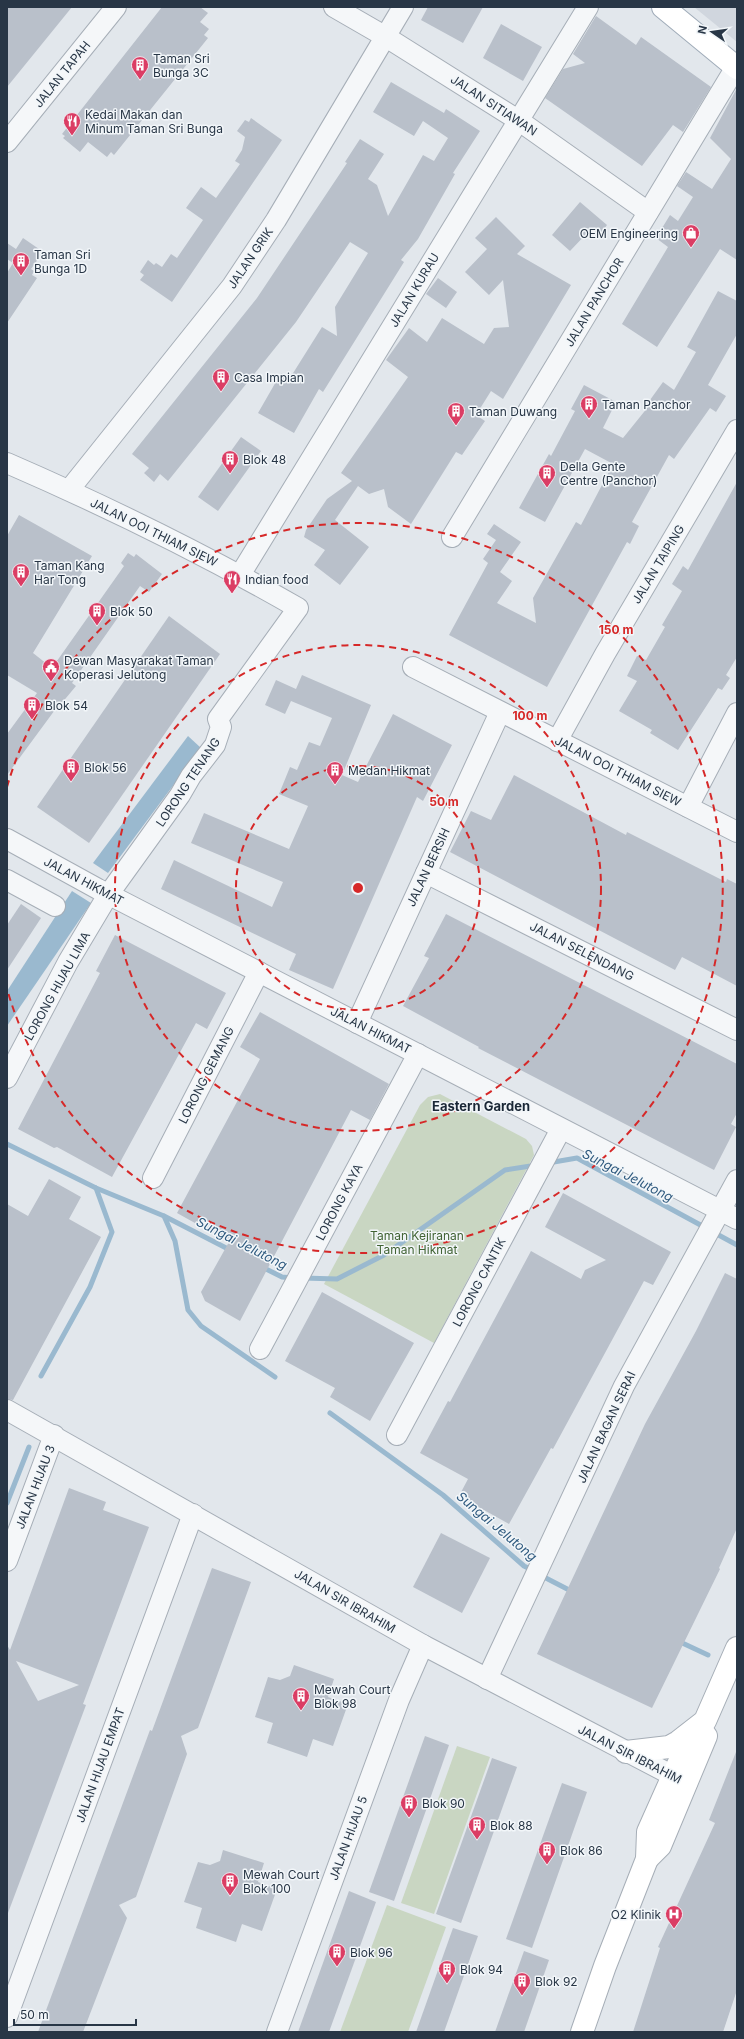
<svg xmlns="http://www.w3.org/2000/svg" width="744" height="2039" font-family="Inter,sans-serif">
<style>
.built{fill:#d0d6de}
.green{fill:#c9d6c2}
.water{fill:#9ab9cf}
.lines{fill:none;stroke-linecap:round;stroke-linejoin:round}
.stream{stroke:#9ab9cf;stroke-width:5}
.building{fill:#b9c0ca;fill-rule:evenodd}
.minor-casing{stroke:#a6aeb7;stroke-width:22}
.secondary-casing{stroke:#a6aeb7;stroke-width:24}
.primary-casing{stroke:#a0acb9;stroke-width:24}
.minor{stroke:#f5f7f9;stroke-width:20}
.secondary{stroke:#fff;stroke-width:22}
.primary{stroke:#fff;stroke-width:22}
.ring{fill:none;stroke:#d62828;stroke-width:2;stroke-dasharray:7 5}
.labels{text-anchor:middle;dominant-baseline:central;stroke-width:3;stroke-linejoin:round;paint-order:stroke}
.poi-label{font-size:12px;fill:#283646;stroke:#f2f6f9;text-anchor:start}
.street-label{font-size:12px;fill:#283646;stroke:#f2f6f9}
.park-label{font-size:12px;fill:#416334;stroke:#f2f6f9}
.neighbourhood-label{font-size:13px;font-weight:bold;fill:#1a2736;stroke:#f2f6f9}
.water-label{font-size:13px;font-style:italic;fill:#2e597e;stroke:#f2f6f9}
.centre{fill:#d62828;stroke:#f2f6f9;stroke-width:2}
.ring-label{font-size:12px;text-anchor:middle;font-weight:bold;fill:#d62828;stroke:#f2f6f9;stroke-width:3;stroke-linejoin:round;paint-order:stroke}
</style>
<rect width="100%" height="100%" fill="#e2e7ec"/>
<polygon class="built" points="694,7 737,7 737,42"/>
<g class="green">
<polygon points="440,1094 526,1139 532,1146 534,1155 434,1343 324,1284 420,1105 428,1097"/>
<polygon points="457,1746 490,1757 434,1914 401,1903"/>
<polygon points="387,1905 446,1927 408,2032 340,2032"/>
</g>
<g class="water">
<polygon points="188,736 201,748 108,873 93,863"/>
<polygon points="72,891 91,903 7,1026 7,991"/>
</g>
<g class="lines">
<g class="stream">
<polyline points="7,1144 96,1188 164,1216 232,1251"/>
<polyline points="548,1163 577,1158 706,1228"/>
<polyline points="164,1216 175,1241 188,1310 201,1326 275,1377"/>
<polyline points="713,1232 737,1245"/>
<polyline points="262,1267 282,1277 293,1278"/>
<polyline points="303,1278 337,1279 384,1255 505,1170 537,1165"/>
<polyline points="41,1376 90,1287 112,1232 96,1188"/>
<polyline points="330,1413 443,1495 524,1566 534,1571"/>
<polyline points="7,1503 29,1447"/>
<polyline points="540,1575 573,1592"/>
<polyline points="678,1641 708,1655"/>
</g>
</g>
<g class="building">
<polygon points="7,7 72,7 7,87"/>
<polygon points="162,7 200,7 208,13 200,22 209,29 204,35 208,38 114,155 111,152 107,157 88,142 80,152 63,138 65,136 62,134"/>
<polygon points="428,7 483,7 463,43 421,20"/>
<polygon points="596,16 636,45 641,37 711,87 683,132 673,125 642,166 545,98 563,69 585,63 573,54"/>
<polygon points="501,24 542,47 523,81 483,58"/>
<polygon points="391,82 444,113 446,109 480,131 453,173 455,174 418,239 401,260 404,262 323,392 319,389 294,433 258,413 281,373 290,378 322,327 337,336 335,307 368,253 350,242 296,322 168,481 160,474 154,482 144,473 149,468 132,454 257,298 347,163 345,162 360,139 384,154 368,179 377,185 388,216 423,155 434,161 448,138 423,121 414,136 373,112"/>
<polygon points="737,88 737,260 720,249 657,347 622,324 668,247 656,238 670,215 678,221 693,197 677,186 686,172 712,189 731,159 710,138"/>
<polygon points="251,118 282,140 172,302 140,280 144,275 140,272 148,260 154,265 156,263 162,267 171,254 177,258 203,220 186,208 201,187 216,198 240,164 235,161 242,150 245,137 237,131 245,120 249,122"/>
<polygon points="580,202 607,225 597,239 588,232 570,251 552,235"/>
<polygon points="496,217 525,246 517,254 571,285 503,399 491,391 476,415 485,421 462,455 456,452 411,524 388,507 384,489 369,494 358,486 335,520 369,547 340,585 314,565 325,550 304,537 306,530 327,499 352,481 341,473 408,377 386,360 409,328 427,342 442,318 484,344 494,328 509,327 503,280 489,295 465,272 487,249 475,238"/>
<polygon points="23,238 39,249 37,253 41,255 31,269 34,271 32,275 37,278 7,323 7,273 13,263 7,259 7,243 16,249"/>
<polygon points="438,278 457,292 446,308 426,294"/>
<polygon points="718,291 737,301 737,334 708,385 726,396 716,412 710,408 674,459 669,455 632,522 639,526 630,544 627,542 547,687 449,635 488,563 483,559 496,540 487,534 494,524 521,542 500,572 512,581 497,603 536,623 533,598 576,522 581,525 613,464 585,449 545,522 519,508 549,454 551,456 575,411 571,409 584,385 616,402 603,428 623,438 652,402 650,400 663,382 674,390 696,352 687,347"/>
<polygon points="241,437 261,451 218,511 198,497"/>
<polygon points="737,482 737,657 726,675 730,678 722,690 718,688 678,750 650,733 652,730 619,711 637,681 627,676 637,656 646,660 665,627 662,625 682,591 672,584 683,566 688,570"/>
<polygon points="19,515 92,556 33,653 52,668 124,566 121,563 128,553 134,557 136,554 162,574 149,592 140,586 72,683 76,686 61,704 60,703 7,775 7,734 37,693 7,675 7,536"/>
<polygon points="169,616 220,654 89,843 37,807"/>
<polygon points="302,675 371,705 342,775 358,782 393,714 452,745 423,801 417,797 333,989 289,970 296,954 161,889 174,860 272,907 283,882 191,843 204,813 289,849 308,806 279,794 290,767 297,770 309,742 320,746 332,718 291,701 285,714 265,705 276,680 296,689"/>
<polygon points="514,775 626,835 627,832 726,882 727,879 737,884 737,986 682,957 675,970 450,852 471,811 491,820"/>
<polygon points="21,904 41,918 7,970 7,925"/>
<polygon points="446,914 737,1064 737,1113 731,1124 736,1127 714,1170 478,1048 479,1047 403,1006 429,958 424,956"/>
<polygon points="115,935 226,993 207,1029 196,1023 112,1177 57,1147 54,1148 18,1129 100,973 96,971"/>
<polygon points="260,1012 389,1084 370,1120 351,1110 240,1321 205,1301 201,1292 229,1242 177,1213 260,1059 240,1047"/>
<polygon points="49,1179 81,1197 69,1219 101,1237 13,1400 7,1399 7,1204 28,1216"/>
<polygon points="563,1193 671,1252 653,1285 644,1281 553,1449 551,1448 509,1524 459,1496 468,1479 420,1453 448,1401 450,1402 531,1251 581,1279 585,1270 606,1260 545,1227"/>
<polygon points="725,1273 737,1279 737,1528 719,1568 720,1569 652,1708 537,1654 645,1424 696,1331"/>
<polygon points="322,1292 414,1343 370,1421 330,1397 335,1388 285,1361"/>
<path d="M 69,1488 L 106,1502 L 103,1510 L 149,1527 L 83,1704 L 86,1705 L 8,1913 L 7,1645 L 10,1650 ZM 16,1661 L 79,1685 L 38,1701 Z"/>
<polygon points="441,1533 490,1558 462,1613 413,1587"/>
<polygon points="212,1568 251,1582 198,1728 181,1736 187,1754 136,1897 119,1905 127,1918 83,2032 38,2032 150,1730 152,1731"/>
<polygon points="294,1665 334,1679 328,1697 348,1704 333,1746 313,1739 307,1757 267,1743 273,1723 255,1717 268,1677 280,1680 290,1676"/>
<polygon points="425,1736 449,1745 394,1901 369,1892"/>
<polygon points="736,1752 737,1990 723,2032 633,2032 660,1948 658,1947 715,1823 709,1820"/>
<polygon points="492,1758 517,1767 461,1923 436,1914"/>
<polygon points="562,1783 587,1792 532,1948 506,1939"/>
<polygon points="223,1850 264,1863 258,1882 277,1889 262,1931 242,1924 236,1942 196,1928 202,1908 184,1902 198,1862 210,1865 220,1861"/>
<polygon points="349,1891 376,1902 329,2032 298,2032"/>
<polygon points="453,1928 478,1936 444,2032 416,2032"/>
<polygon points="524,1951 549,1960 524,2032 495,2032"/>
</g>
<g class="lines">
<g class="minor-casing">
<g id="minor">
<polyline points="334,7 386,37 518,120 648,212"/>
<polyline points="7,142 116,7"/>
<path d="M 7,463 C 106,506 204,554 298,608 L 218,719 L 221,727 L 215,745 L 191,776 L 180,795 L 108,895 L 68,962 L 7,1078"/>
<polyline points="69,490 232,286 276,220 403,7"/>
<polyline points="452,537 736,67"/>
<polyline points="240,575 588,7"/>
<polyline points="413,667 737,832"/>
<polyline points="557,741 605,654 737,430"/>
<polyline points="688,807 737,713"/>
<polyline points="7,839 98,889 737,1219"/>
<polyline points="426,873 737,1030"/>
<polyline points="7,880 55,906"/>
<polyline points="357,1023 500,712"/>
<polyline points="153,1178 259,972"/>
<polyline points="260,1349 418,1054"/>
<polyline points="7,1410 423,1645 687,1783"/>
<polyline points="397,1435 561,1129"/>
<polyline points="7,1561 54,1435"/>
<polyline points="487,1679 624,1386 737,1180"/>
<polyline points="7,2017 193,1514"/>
<polyline points="277,2032 399,1700 423,1645"/>
</g>
</g>
<g class="secondary-casing">
<g id="secondary">
<polyline points="626,1752 669,1747 678,1742 705,1721 737,1648"/>
<polyline points="647,1859 660,1846 706,1736"/>
<polyline points="582,2032 605,1966 647,1859 648,1832 693,1731"/>
</g>
</g>
<g class="primary-casing">
<polyline id="primary" points="663,7 737,68"/>
</g>
<use href="#minor" class="minor"/>
<use href="#secondary" class="secondary"/>
<use href="#primary" class="primary"/>
</g>
<g class="ring">
<circle cx="358" cy="888" r="122"/>
<circle cx="358" cy="888" r="243"/>
<path d="M7 787A365 365 0 1 1 7 989"/>
</g>
<defs>
<g id="building-pin" transform="scale(0.9)"><path d="M0 17L-7.5 6A9.5 9.5 0 1 1 7.5 6Z" fill="#db3d64" stroke="#f2f6f9"/><path d="M-4-6H4V6H1V3H-1V6H-4ZM-2.5-4.3h1.7v1.8h-1.7ZM.8-4.3h1.7v1.8H.8ZM-2.5-1h1.7V.8h-1.7ZM.8-1h1.7V.8H.8Z" fill="#fff"/></g>
<g id="restaurant-pin" transform="scale(0.9)"><path d="M0 17L-7.5 6A9.5 9.5 0 1 1 7.5 6Z" fill="#db3d64" stroke="#f2f6f9"/><path d="M-5-6h1v4h1v-4h1v4h1v-4h1v5L-1.5 .5V6h-2V.5L-5-1ZM5-6V6H3V1.5H1.5Q1.5-4 5-6Z" fill="#fff"/></g>
<g id="shop-pin" transform="scale(0.9)"><path d="M0 17L-7.5 6A9.5 9.5 0 1 1 7.5 6Z" fill="#db3d64" stroke="#f2f6f9"/><path d="M-5-2.5h2.3a2.7 3.5 0 0 1 5.4 0H5L5.5 6h-11ZM-1.5-2.5h3a1.5 2.3 0 0 0-3 0Z" fill="#fff"/></g>
<g id="civic-pin" transform="scale(0.9)"><path d="M0 17L-7.5 6A9.5 9.5 0 1 1 7.5 6Z" fill="#db3d64" stroke="#f2f6f9"/><path d="M-.6-6.5H3V-4.5H.6V-3L4-1V1h2V6H-6V1h2V-1L-.6-3ZM-1.2 2.5V6h2.4V2.5Z" fill="#fff"/></g>
<g id="hospital-pin" transform="scale(0.9)"><path d="M0 17L-7.5 6A9.5 9.5 0 1 1 7.5 6Z" fill="#db3d64" stroke="#f2f6f9"/><path d="M-5-5h3v3.5h4V-5h3V5h-3V1.5h-4V5h-3Z" fill="#fff"/></g>
</defs>
<g fill-rule="evenodd">
<use href="#building-pin" x="140" y="65"/>
<use href="#restaurant-pin" x="72" y="121"/>
<use href="#shop-pin" x="691" y="233"/>
<use href="#building-pin" x="21" y="261"/>
<use href="#building-pin" x="221" y="377"/>
<use href="#building-pin" x="589" y="404"/>
<use href="#building-pin" x="456" y="411"/>
<use href="#building-pin" x="230" y="459"/>
<use href="#building-pin" x="547" y="473"/>
<use href="#building-pin" x="21" y="572"/>
<use href="#restaurant-pin" x="232" y="579"/>
<use href="#building-pin" x="97" y="611"/>
<use href="#civic-pin" x="51" y="667"/>
<use href="#building-pin" x="32" y="705"/>
<use href="#building-pin" x="71" y="767"/>
<use href="#building-pin" x="335" y="770"/>
<use href="#building-pin" x="301" y="1696"/>
<use href="#building-pin" x="409" y="1803"/>
<use href="#building-pin" x="477" y="1825"/>
<use href="#building-pin" x="547" y="1850"/>
<use href="#building-pin" x="230" y="1881"/>
<use href="#hospital-pin" x="674" y="1914"/>
<use href="#building-pin" x="337" y="1952"/>
<use href="#building-pin" x="447" y="1969"/>
<use href="#building-pin" x="522" y="1981"/>
</g>
<g class="labels">
<g class="poi-label">
<text x="153" y="58">Taman Sri<tspan x="153" dy="14">Bunga 3C</tspan></text>
<text x="85" y="114">Kedai Makan dan<tspan x="85" dy="14">Minum Taman Sri Bunga</tspan></text>
<text x="678" y="233" text-anchor="end">OEM Engineering</text>
<text x="34" y="254">Taman Sri<tspan x="34" dy="14">Bunga 1D</tspan></text>
<text x="234" y="377">Casa Impian</text>
<text x="602" y="404">Taman Panchor</text>
<text x="469" y="411">Taman Duwang</text>
<text x="243" y="459">Blok 48</text>
<text x="560" y="466">Della Gente<tspan x="560" dy="14">Centre (Panchor)</tspan></text>
<text x="34" y="565">Taman Kang<tspan x="34" dy="14">Har Tong</tspan></text>
<text x="245" y="579">Indian food</text>
<text x="110" y="611">Blok 50</text>
<text x="64" y="660">Dewan Masyarakat Taman<tspan x="64" dy="14">Koperasi Jelutong</tspan></text>
<text x="45" y="705">Blok 54</text>
<text x="84" y="767">Blok 56</text>
<text x="348" y="770">Medan Hikmat</text>
<text x="314" y="1689">Mewah Court<tspan x="314" dy="14">Blok 98</tspan></text>
<text x="422" y="1803">Blok 90</text>
<text x="490" y="1825">Blok 88</text>
<text x="560" y="1850">Blok 86</text>
<text x="243" y="1874">Mewah Court<tspan x="243" dy="14">Blok 100</tspan></text>
<text x="661" y="1914" text-anchor="end">O2 Klinik</text>
<text x="350" y="1952">Blok 96</text>
<text x="460" y="1969">Blok 94</text>
<text x="535" y="1981">Blok 92</text>
</g>
<g class="street-label">
<text transform="translate(62 74) rotate(-51)">JALAN TAPAH</text>
<text transform="translate(494 105) rotate(33)">JALAN SITIAWAN</text>
<text transform="translate(250 258) rotate(-56)">JALAN GRIK</text>
<text transform="translate(414 290) rotate(-59)">JALAN KURAU</text>
<text transform="translate(594 302) rotate(-59)">JALAN PANCHOR</text>
<text transform="translate(154 532) rotate(26)">JALAN OOI THIAM SIEW</text>
<text transform="translate(658 564) rotate(-59)">JALAN TAIPING</text>
<text transform="translate(618 771) rotate(27)">JALAN OOI THIAM SIEW</text>
<text transform="translate(188 782) rotate(-56)">LORONG TENANG</text>
<text transform="translate(428 867) rotate(-65)">JALAN BERSIH</text>
<text transform="translate(84 881) rotate(28)">JALAN HIKMAT</text>
<text transform="translate(582 951) rotate(27)">JALAN SELENDANG</text>
<text transform="translate(57 986) rotate(-61)">LORONG HIJAU LIMA</text>
<text transform="translate(371 1030) rotate(27)">JALAN HIKMAT</text>
<text transform="translate(206 1075) rotate(-63)">LORONG GEMANG</text>
<text transform="translate(339 1202) rotate(-62)">LORONG KAYA</text>
<text transform="translate(479 1282) rotate(-62)">LORONG CANTIK</text>
<text transform="translate(606 1427) rotate(-65)">JALAN BAGAN SERAI</text>
<text transform="translate(35 1487) rotate(-69)">JALAN HIJAU 3</text>
<text transform="translate(345 1601) rotate(30)">JALAN SIR IBRAHIM</text>
<text transform="translate(630 1754) rotate(27)">JALAN SIR IBRAHIM</text>
<text transform="translate(100 1765) rotate(-70)">JALAN HIJAU EMPAT</text>
<text transform="translate(348 1838) rotate(-70)">JALAN HIJAU 5</text>
</g>
<g class="park-label">
<text x="417" y="1235">Taman Kejiranan<tspan x="417" dy="14">Taman Hikmat</tspan></text>
</g>
<g class="neighbourhood-label">
<text x="481" y="1106">Eastern Garden</text>
</g>
<g class="water-label">
<text transform="translate(628 1175) rotate(27)">Sungai Jelutong</text>
<text transform="translate(242 1243) rotate(27)">Sungai Jelutong</text>
<text transform="translate(497 1526) rotate(40)">Sungai Jelutong</text>
</g>
</g>
<circle cx="358" cy="888" r="6" class="centre"/>
<g class="ring-label">
<text x="616" y="634">150 m</text>
<text x="530" y="720">100 m</text>
<text x="444" y="806">50 m</text>
</g>
<rect width="744" height="2039" fill="none" stroke="#283646" stroke-width="16"/>
<g transform="translate(712 32) rotate(283)" stroke="#f2f6f9" stroke-width="3" paint-order="stroke">
<path d="M0-3L7 15L0 10L-7 15Z" fill="#283646"/>
<text y="-6" font-size="11" font-weight="bold" text-anchor="middle" fill="#283646">N</text>
</g>
<path d="M14 2019v6h122v-6" fill="none" stroke="#283646" stroke-width="2"/>
<text x="20" y="2019" font-size="12" fill="#283646" stroke="#f2f6f9" stroke-width="3" paint-order="stroke">50 m</text>
</svg>
